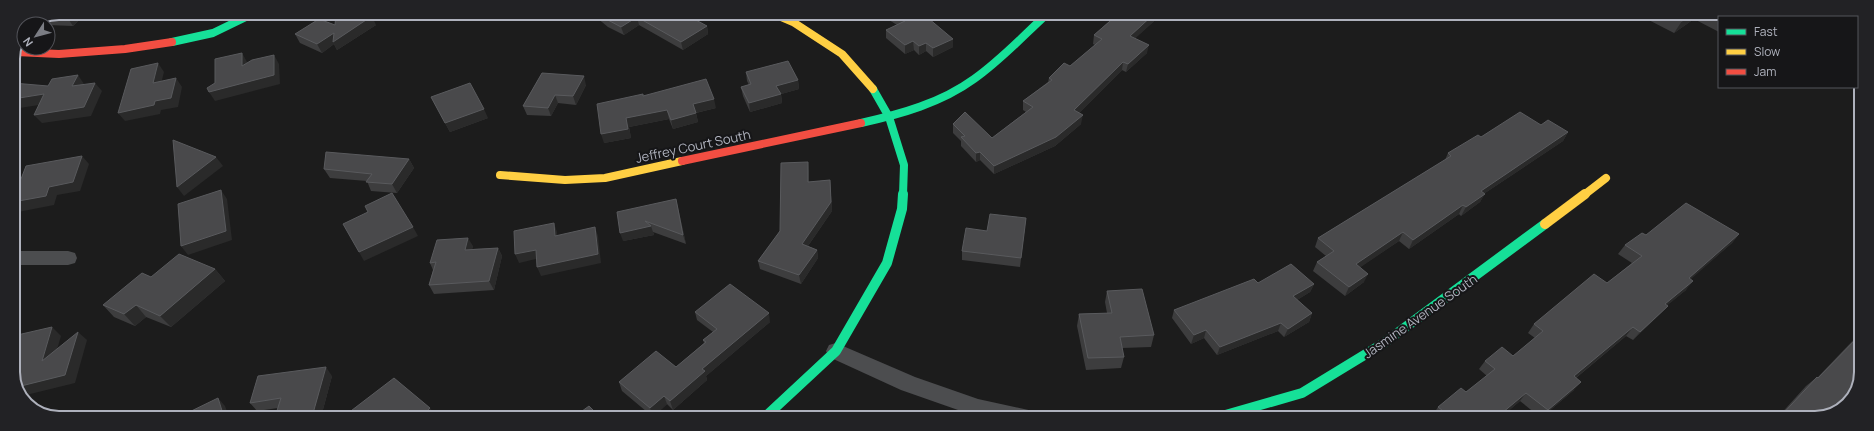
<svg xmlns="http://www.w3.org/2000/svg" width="1874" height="431" font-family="Manrope,sans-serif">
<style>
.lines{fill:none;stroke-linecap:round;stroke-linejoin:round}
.street{fill:#4c4d4f;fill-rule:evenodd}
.fast-far1{stroke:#16e098;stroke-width:8}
.fast{stroke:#16e098;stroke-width:10}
.slow-far1{stroke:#ffcf43;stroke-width:8}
.slow{stroke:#ffcf43;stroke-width:10}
.jam{stroke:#f24e42;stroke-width:8}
.wall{fill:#3d3d3e}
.shaded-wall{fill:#2a2a2a}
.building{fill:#49494b;stroke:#595a5d}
.labels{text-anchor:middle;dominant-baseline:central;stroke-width:4;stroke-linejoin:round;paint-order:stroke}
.street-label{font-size:13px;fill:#aeb1bc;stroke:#161618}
.rim{fill:none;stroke:#aeb1bc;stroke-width:2}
</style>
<rect width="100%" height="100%" fill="#1c1c1c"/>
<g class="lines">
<g class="street">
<polygon points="21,251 68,251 75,253 77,258 75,263 68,265 21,265 13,267 13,253"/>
<polygon points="836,343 915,377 978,399 1033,411 1035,418 978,417 901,390 829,357 826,351 829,345"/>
</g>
<g class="fast-far1">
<polyline points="172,42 213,33 246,17"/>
<polyline points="873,89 889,117 904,165 903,195"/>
<path d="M 861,123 C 901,114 941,103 974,79 C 1001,60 1023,36 1047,14"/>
</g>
<g class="fast">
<polyline points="765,417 836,351 887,263 902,209 903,194"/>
<polyline points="1215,418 1302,393 1384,343 1545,224"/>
</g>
<g class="slow-far1">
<polyline points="772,13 793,22 842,54 873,89"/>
<polyline points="500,175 565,180 605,178 682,161"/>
<polyline points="1584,195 1606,178"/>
</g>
<polyline class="slow" points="1545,224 1585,194"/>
<g class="jam">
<polyline points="16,52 59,54 125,49 172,42"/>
<polyline points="682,161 861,123"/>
</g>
</g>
<g class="wall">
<polygon points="59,13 86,13 73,26 48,25 48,24 32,24"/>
<polygon points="152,13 163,13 162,16"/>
<polygon points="591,13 683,13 707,26 708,34 683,50 639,25 624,35 608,27"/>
<polygon points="878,13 922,13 953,47 933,57 926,51 919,55 914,50 905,54 886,38 886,30 897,25"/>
<polygon points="1114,14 1162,14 1135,38 1147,53 1126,72 1122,70 1079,113 1081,124 1055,146 994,174 980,160 976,162 961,146 961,141 953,133 953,124 992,138 1026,112 1023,110 1023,101 1048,82 1049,78 1070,66 1095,45 1093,44 1094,35 1113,18"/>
<polygon points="1637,14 1800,14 1796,17 1719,17 1719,32 1694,19 1674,33"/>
<polygon points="335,25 376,25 337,50 334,44 322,53 300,43 295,34"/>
<polygon points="746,72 798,80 799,89 781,94 782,103 750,112 743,96 741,87 749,85 747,81"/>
<polygon points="542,73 586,85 576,105 558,103 551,116 527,115 523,106"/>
<polygon points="643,96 716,108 696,113 698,122 673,129 669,119 629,127 631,138 604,143"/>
<polygon points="431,97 488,118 450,132"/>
<polygon points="1541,125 1568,132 1563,141 1485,193 1480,202 1461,216 1459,214 1409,249 1399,241 1360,267 1364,282 1345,296 1313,271 1317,262 1326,256 1315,247 1318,238 1445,160 1448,153 1481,137"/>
<polygon points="409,159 414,168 397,193 371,191 367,181 330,178 324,169"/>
<polygon points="809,171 809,182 830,180 832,211 808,246 817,250 818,258 801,284 760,269 758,261 780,231"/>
<polygon points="676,199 686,244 653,232 654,235 623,241"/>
<polygon points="1026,218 1020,267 962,260 962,251 987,231"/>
<polygon points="1739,234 1732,243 1690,279 1686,290 1667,305 1668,306 1660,314 1633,340 1626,336 1576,378 1574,390 1541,418 1520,401 1500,418 1436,418 1433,415 1438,407 1466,392 1487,376 1479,369 1485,361 1513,356 1535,338 1528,333 1534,324 1607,283 1632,263 1618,254 1625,245 1646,235"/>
<polygon points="473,246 472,249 498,248 502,256 494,290 434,294 429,285 433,270 430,263"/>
<polygon points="215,269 225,281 171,327 146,317 135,326 114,317 103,305 151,277"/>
<polygon points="1258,283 1314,284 1310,292 1297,300 1312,313 1309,322 1284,337 1278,331 1217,355 1204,338 1191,344 1172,318 1174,310"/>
<polygon points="1107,291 1154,335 1151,347 1122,348 1124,357 1121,368 1086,370 1077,326 1079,314 1107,313 1105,302"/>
<polygon points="695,312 770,322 706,376 707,380 673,410 667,404 653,417 622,391 619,382 676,367 704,343 703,340 713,332 697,320"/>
<polygon points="1860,333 1860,381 1815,418 1777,418 1806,386 1817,377 1818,377"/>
<polygon points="332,376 321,417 275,417 278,408 257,411 250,403"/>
</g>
<g class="shaded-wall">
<polygon points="71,13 86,13 73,26 67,17"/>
<polygon points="159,13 163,13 162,16"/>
<polygon points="1154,14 1162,14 1128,45 1130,36"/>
<polygon points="1692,14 1698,14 1694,19 1674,33 1682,21"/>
<polygon points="1793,14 1800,14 1796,17 1788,17"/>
<polygon points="372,16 376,25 337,50 334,44 322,53 317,44 334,33"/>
<polygon points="637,17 639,25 624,35 621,27"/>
<polygon points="707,26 708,34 683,50 681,42"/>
<polygon points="953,39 953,47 933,57 933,48"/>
<polygon points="913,41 914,50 905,54 905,45"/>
<polygon points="926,43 926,51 919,55 919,46"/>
<polygon points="1149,45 1147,53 1126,72 1128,64"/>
<polygon points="242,53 247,62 248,75 242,66"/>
<polygon points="274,55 279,64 280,84 215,101 209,92"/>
<polygon points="1123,62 1122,70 1073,119 1074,110"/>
<polygon points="158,63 164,72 159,92 153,83"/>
<polygon points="78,75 84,84 79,95 72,86"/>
<polygon points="584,76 586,85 576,105 573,96"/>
<polygon points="176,78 182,87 178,107 161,110 160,114 125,121 118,113 155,101"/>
<polygon points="798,80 799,89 778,95 776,86"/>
<polygon points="95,83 102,91 91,116 42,123 34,115"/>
<polygon points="44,94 52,103 13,109 13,99"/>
<polygon points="781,94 782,103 750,112 749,103"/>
<polygon points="555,95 558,103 551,116 548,108"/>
<polygon points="714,99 716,108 695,113 693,104"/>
<polygon points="484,109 488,118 450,132 445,123"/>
<polygon points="667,110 669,119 629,127 631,138 604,143 601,134 626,118"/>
<polygon points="696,113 698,122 673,129 671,120"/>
<polygon points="1083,115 1081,124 1055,146 994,174 994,166"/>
<polygon points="1568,132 1563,141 1476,199 1481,191"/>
<polygon points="980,152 980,160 976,162 976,153"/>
<polygon points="82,156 89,164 80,191 57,195 54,205 13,213 13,202 49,187"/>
<polygon points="216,157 223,166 184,196 177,187"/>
<polygon points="409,159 414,168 397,193 392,184"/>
<polygon points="808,162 809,171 809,191 808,182"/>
<polygon points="830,180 832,211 803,253 802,244"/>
<polygon points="221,190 227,199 232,240 188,255 181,246"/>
<polygon points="1485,194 1480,202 1461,216 1466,207"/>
<polygon points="676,199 678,207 686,244 683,235"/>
<polygon points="1463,205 1459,214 1409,249 1413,240"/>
<polygon points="554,223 557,232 558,244 555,236"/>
<polygon points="651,226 654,235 623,241 620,233"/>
<polygon points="413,227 418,236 364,261 359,252"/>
<polygon points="595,227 598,236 601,263 541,276 537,267"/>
<polygon points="1403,232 1399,241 1352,273 1356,264"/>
<polygon points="1739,234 1732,243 1682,287 1689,278"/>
<polygon points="468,238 473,246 470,259 465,250"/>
<polygon points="498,248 502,256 494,290 489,281"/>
<polygon points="536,250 540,258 519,263 515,254"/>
<polygon points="817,250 818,258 801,284 799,275"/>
<polygon points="215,269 225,281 171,327 160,316"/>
<polygon points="1368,274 1364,282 1345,296 1349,287"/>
<polygon points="1693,281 1686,290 1658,313 1665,304"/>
<polygon points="1314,284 1310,292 1289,305 1293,296"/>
<polygon points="136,305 146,317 135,326 124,314"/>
<polygon points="1668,306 1660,314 1633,340 1640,332"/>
<polygon points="769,313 770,322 706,376 707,380 673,410 670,401 702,369"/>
<polygon points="1312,313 1309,322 1284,337 1288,329"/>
<polygon points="1281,323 1278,331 1217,355 1220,347"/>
<polygon points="52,327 61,336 51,370 42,361"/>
<polygon points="1633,327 1626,336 1567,385 1574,376"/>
<polygon points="1206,330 1204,338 1191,344 1194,335"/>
<polygon points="78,332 87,340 75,383 22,396 17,387"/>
<polygon points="326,367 332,376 321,417 312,417"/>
<polygon points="1581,382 1574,390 1541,418 1548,410"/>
<polygon points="1526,393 1520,401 1500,418 1496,418"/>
<polygon points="664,396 667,404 653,417 650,408"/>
<polygon points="218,398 225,406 229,417 224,417"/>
<polygon points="430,408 436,416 434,417 430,417 427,411"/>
</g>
<g class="building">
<polygon points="59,13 71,13 67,17 50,17"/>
<polygon points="336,13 364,13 372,16 333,42 334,33 317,44 295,34 319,19 335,25"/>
<polygon points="599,13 683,13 707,26 681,42 637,17 621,27 606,19"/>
<polygon points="892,13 922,13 953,39 933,48 926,43 919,46 913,41 905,45 886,30 905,21"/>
<polygon points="1114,14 1154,14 1130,36 1149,45 1128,64 1123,62 1074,110 1083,115 1056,137 994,166 980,152 976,153 961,137 965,136 953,124 965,112 992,138 1033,107 1023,101 1052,80 1049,78 1064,63 1070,66 1102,39 1094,35 1117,15"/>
<polygon points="1668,14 1692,14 1682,21"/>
<polygon points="1715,14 1793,14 1788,17 1721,17"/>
<polygon points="242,53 242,66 252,60 274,55 274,75 209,92 207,88 215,83 215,59"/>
<polygon points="788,61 798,80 776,86 781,94 749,103 741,87 751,84 746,72"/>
<polygon points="158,63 153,83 176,78 171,98 155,101 154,105 118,113 131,69"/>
<polygon points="542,73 584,76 573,96 555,95 548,108 523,106"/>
<polygon points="78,75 72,86 95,83 84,107 34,115 44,94 13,99 13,83 48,86 52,79"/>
<polygon points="706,79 714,99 693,104 696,113 671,120 667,110 626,118 628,129 601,134 597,104 643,94 643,96"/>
<polygon points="470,83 484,109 445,123 431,97"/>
<polygon points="1520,112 1541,125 1548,120 1568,132 1481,191 1485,194 1466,207 1463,205 1413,240 1403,232 1356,264 1368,274 1349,287 1317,262 1334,251 1318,238 1451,156 1448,153 1478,135 1481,137"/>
<polygon points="173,140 216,157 177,187"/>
<polygon points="326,152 409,159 392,184 366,182 372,174 324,169"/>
<polygon points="82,156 73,182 49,187 46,196 13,202 13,180 21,179 26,166"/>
<polygon points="808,162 808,182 830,180 831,202 802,244 817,250 799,275 758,261 780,231 781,163"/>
<polygon points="221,190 226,231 181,246 178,204"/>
<polygon points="392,193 413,227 359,252 343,224 368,212 365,206"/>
<polygon points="676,199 683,235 645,221 651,226 620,233 617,212"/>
<polygon points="1686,203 1739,234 1689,278 1693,281 1665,304 1668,306 1640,332 1633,327 1574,376 1581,382 1548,410 1526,393 1496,418 1452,418 1438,407 1461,388 1466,392 1495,369 1485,361 1502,347 1513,356 1543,331 1534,324 1594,274 1607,283 1642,256 1625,245 1642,233 1646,235"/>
<polygon points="990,214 1026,218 1021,258 962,251 966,228 987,231"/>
<polygon points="554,223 555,236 595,227 598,254 537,267 536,250 515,254 514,231"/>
<polygon points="468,238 465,250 498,248 489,281 429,285 436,262 430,263 437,240"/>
<polygon points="179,254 215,269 160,316 136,305 124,314 103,305 142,273 151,277"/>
<polygon points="1291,264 1314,284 1293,296 1312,313 1288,329 1281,323 1220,347 1206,330 1194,335 1174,310 1254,279 1258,283"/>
<polygon points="730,284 769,313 702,369 705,371 670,401 664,396 650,408 619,382 656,351 676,367 706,342 703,340 717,329 695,312"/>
<polygon points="1142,289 1154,335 1120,337 1124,357 1088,358 1079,314 1112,313 1107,291"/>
<polygon points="52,327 42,361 78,332 65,375 17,387 13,378 13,336"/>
<polygon points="1860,335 1860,381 1845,407 1815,418 1779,418 1817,377 1818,378"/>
<polygon points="326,367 312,417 275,417 281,398 250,403 258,376"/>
<polygon points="394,378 430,408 427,411 430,417 343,417"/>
<polygon points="218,398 224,417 179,417"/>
<polygon points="589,406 600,417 574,417"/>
<polygon points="861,415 865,418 859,417"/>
</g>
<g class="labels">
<g class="street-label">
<text transform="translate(693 146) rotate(-12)">Jeffrey Court South</text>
<text transform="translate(1420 316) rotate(-35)">Jasmine Avenue South</text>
</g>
</g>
<path d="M0 0H1874V431H0ZM59 20H1815A39 39 0 0 1 1854 59V372A39 39 0 0 1 1815 411H59A39 39 0 0 1 20 372V59A39 39 0 0 1 59 20Z" fill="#222225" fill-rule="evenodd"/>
<path class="rim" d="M59 20H1815A39 39 0 0 1 1854 59V372A39 39 0 0 1 1815 411H59A39 39 0 0 1 20 372V59A39 39 0 0 1 59 20Z"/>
<rect x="1718" y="16" width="140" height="72" fill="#161618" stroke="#53545a"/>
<rect x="1726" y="29" width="20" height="6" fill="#16e098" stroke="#53545a"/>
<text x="1754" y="36" font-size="12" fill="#aeb1bc">Fast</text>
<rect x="1726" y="49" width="20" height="6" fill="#ffcf43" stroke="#53545a"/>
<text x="1754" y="56" font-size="12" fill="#aeb1bc">Slow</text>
<rect x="1726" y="69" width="20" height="6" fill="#f24e42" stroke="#53545a"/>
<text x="1754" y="76" font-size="12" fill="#aeb1bc">Jam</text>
<g transform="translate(36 36) rotate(234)"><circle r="19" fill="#161618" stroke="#53545a"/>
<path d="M0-3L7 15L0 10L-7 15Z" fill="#7b7d84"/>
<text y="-6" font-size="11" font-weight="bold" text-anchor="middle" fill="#aeb1bc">N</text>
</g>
</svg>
